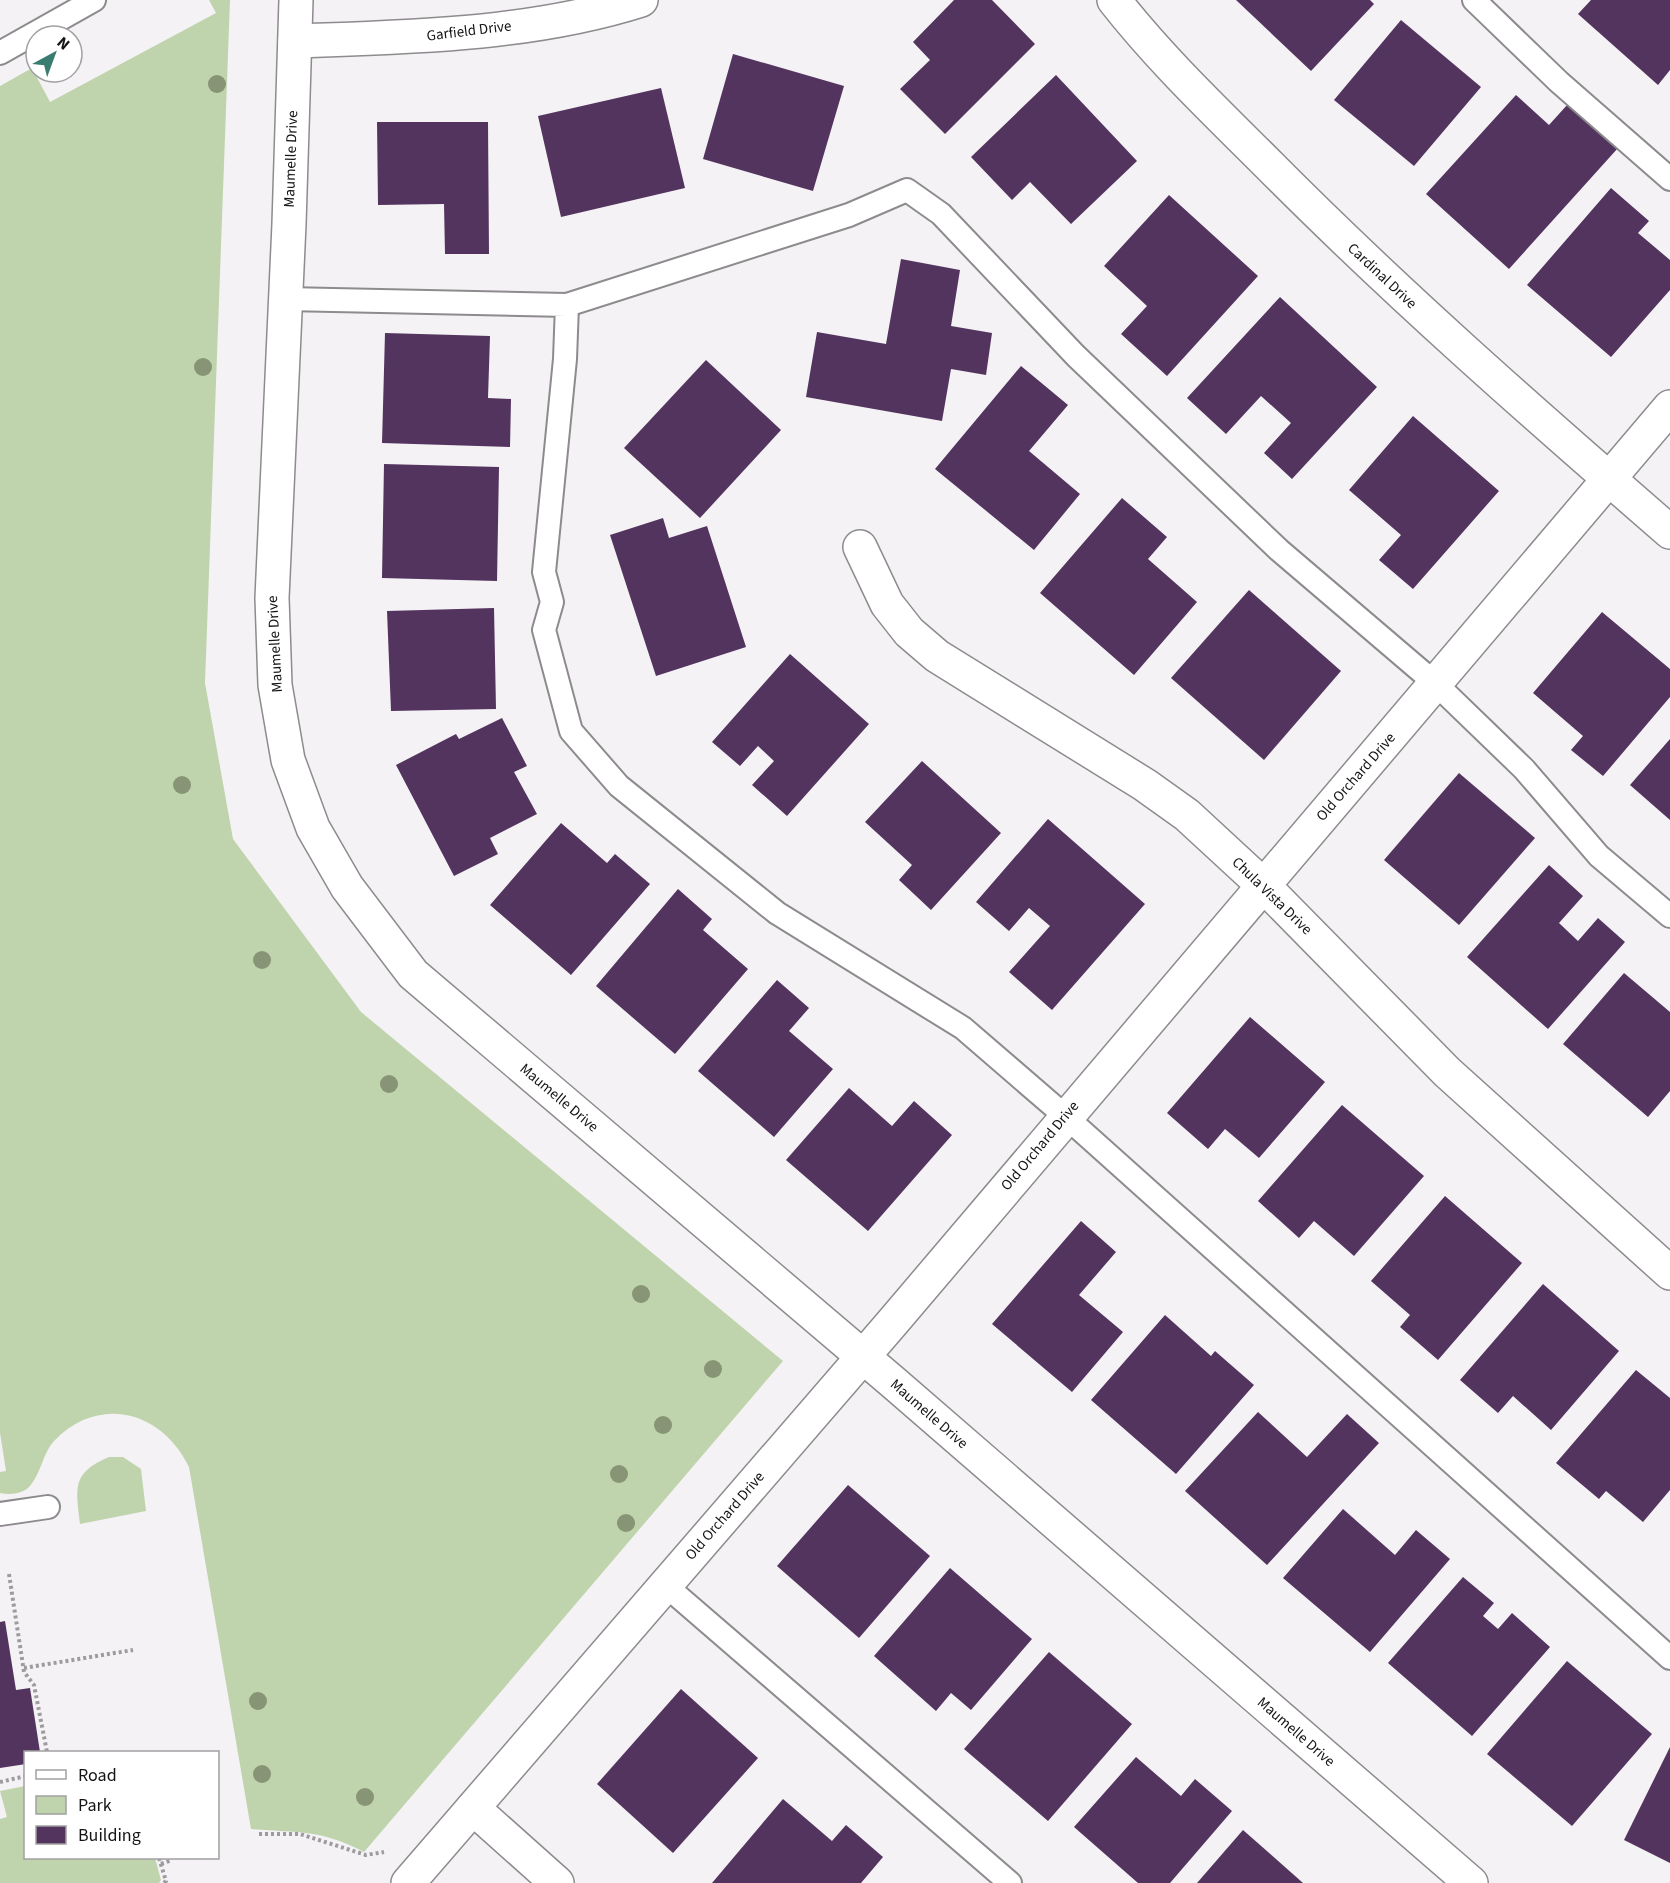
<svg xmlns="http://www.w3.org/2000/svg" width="1670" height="1883" font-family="'Source Sans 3',sans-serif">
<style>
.green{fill:#bfd4ac}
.building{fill:#53345f}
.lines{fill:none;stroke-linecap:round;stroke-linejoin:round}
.service-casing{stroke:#8d8b8d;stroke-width:26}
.minor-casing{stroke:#8d8b8d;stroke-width:36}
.tertiary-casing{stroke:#8d8b8d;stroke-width:36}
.path{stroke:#9d9b9e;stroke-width:4;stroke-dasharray:3 3;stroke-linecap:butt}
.service{stroke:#fff;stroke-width:22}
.minor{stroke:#fff;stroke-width:33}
.tertiary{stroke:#fff;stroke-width:33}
.tree{fill:#889476}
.labels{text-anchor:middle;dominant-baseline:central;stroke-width:6;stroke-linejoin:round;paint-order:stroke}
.street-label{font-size:15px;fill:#151415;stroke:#fff}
</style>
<rect width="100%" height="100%" fill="#f4f2f5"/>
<g class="green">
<path d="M 209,0 L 230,0 L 205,683 L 233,839 L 361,1012 L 783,1361 L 364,1852 C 320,1829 298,1833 251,1829 L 189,1467 C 162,1411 99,1394 54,1441 C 43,1453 41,1473 30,1486 C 23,1494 10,1495 0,1493 L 0,1472 L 6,1471 L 0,1433 L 0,86 L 32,68 L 50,102 L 216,13 Z"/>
<path d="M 109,1457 L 123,1457 L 141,1469 L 146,1511 L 80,1524 C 76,1488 71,1473 109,1457 Z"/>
<polygon points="25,1786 26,1858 155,1858 161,1880 159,1883 0,1883 0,1819 7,1817 0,1791"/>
</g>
<g class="building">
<polygon points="954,0 992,0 1035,44 945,134 900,89 930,60 913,42"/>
<polygon points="1236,0 1370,0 1374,4 1311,71"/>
<polygon points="1591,0 1670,0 1670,70 1658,85 1578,14"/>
<polygon points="1401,20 1481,87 1414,166 1334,100"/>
<polygon points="733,54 844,86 813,191 703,159"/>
<polygon points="1056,75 1137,161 1071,224 1030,182 1012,200 971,157"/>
<polygon points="661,88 685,188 561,217 538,116"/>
<polygon points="1516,95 1549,125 1568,104 1618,148 1509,269 1426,194"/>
<polygon points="377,122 488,122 489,254 445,254 444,204 378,205"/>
<polygon points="1611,188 1649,221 1638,233 1670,260 1670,290 1611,357 1527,285"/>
<polygon points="1169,195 1258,276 1167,376 1121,334 1147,306 1104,266"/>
<polygon points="901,259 960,270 951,326 992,333 986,375 951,369 942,421 806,397 817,332 886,344"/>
<polygon points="1280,297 1377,387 1292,479 1264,453 1291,423 1261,396 1226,434 1187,398"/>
<polygon points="385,333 490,336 488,398 511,399 510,447 382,443"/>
<polygon points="706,360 781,430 700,518 624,448"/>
<polygon points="1021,366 1068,405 1029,451 1080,494 1034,550 935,469"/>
<polygon points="1413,416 1499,491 1413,589 1379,560 1401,535 1349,490"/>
<polygon points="384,464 499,467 497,581 382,578"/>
<polygon points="1122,498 1167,537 1148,559 1197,602 1134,675 1040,593"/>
<polygon points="663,518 669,538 707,526 746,647 656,676 610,535"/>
<polygon points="1249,590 1341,671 1264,760 1171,678"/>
<polygon points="494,608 496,709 391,711 387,611"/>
<polygon points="1602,612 1670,669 1670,697 1603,776 1571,750 1583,736 1533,693"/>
<polygon points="790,654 869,724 787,816 752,785 774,761 758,746 740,766 712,742"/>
<polygon points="502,718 527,766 514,772 537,814 490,838 498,854 454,876 396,765 456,734 459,739"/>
<polygon points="1670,739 1670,820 1630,785"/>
<polygon points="922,761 1001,833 931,910 899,880 912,865 865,822"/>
<polygon points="1459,773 1535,838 1459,925 1384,860"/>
<polygon points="1048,819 1145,904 1052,1010 1009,972 1050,926 1029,908 1009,931 976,902"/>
<polygon points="561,823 607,863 615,854 650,884 571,975 490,905"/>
<polygon points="1549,865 1583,896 1559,923 1578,941 1598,918 1625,942 1548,1029 1467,957"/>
<polygon points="678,889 712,919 703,930 748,969 675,1054 596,986"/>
<polygon points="1624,973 1670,1012 1670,1091 1648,1117 1563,1044"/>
<polygon points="777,980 809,1008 789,1031 833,1069 774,1137 698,1071"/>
<polygon points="1250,1017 1325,1082 1259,1158 1225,1129 1208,1149 1167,1113"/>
<polygon points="849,1088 892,1126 914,1101 952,1135 868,1231 786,1160"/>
<polygon points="1342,1105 1424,1176 1354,1256 1314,1221 1299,1238 1258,1201"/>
<polygon points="1445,1196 1522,1263 1438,1360 1400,1327 1410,1315 1371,1281"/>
<polygon points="1081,1221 1116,1252 1079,1295 1123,1332 1072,1392 992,1324"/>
<polygon points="1543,1284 1619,1351 1551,1430 1513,1396 1498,1413 1460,1380"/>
<polygon points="1165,1315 1211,1356 1215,1351 1254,1385 1176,1474 1091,1400"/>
<polygon points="1636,1370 1670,1398 1670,1490 1643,1522 1606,1491 1599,1499 1556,1463"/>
<polygon points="1258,1412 1307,1457 1347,1414 1379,1443 1267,1565 1185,1491"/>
<polygon points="848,1485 930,1556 859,1638 777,1566"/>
<polygon points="1343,1509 1395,1555 1416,1530 1450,1559 1370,1652 1283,1578"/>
<polygon points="950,1568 1032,1639 971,1710 951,1693 936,1711 874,1656"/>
<polygon points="1463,1577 1494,1603 1483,1616 1498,1629 1512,1613 1550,1647 1472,1736 1388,1663"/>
<polygon points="5,1621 16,1690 30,1688 40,1752 26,1752 26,1764 0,1768 0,1622"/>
<polygon points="1049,1652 1132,1724 1048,1821 964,1749"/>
<polygon points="1567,1661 1652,1734 1572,1826 1487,1754"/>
<polygon points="681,1689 758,1758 673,1853 597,1784"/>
<polygon points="1670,1747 1670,1863 1624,1840"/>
<polygon points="1136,1757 1181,1796 1195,1779 1232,1811 1170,1883 1138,1883 1074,1827"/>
<polygon points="783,1799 832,1841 846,1825 883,1857 861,1883 712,1883"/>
<polygon points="1243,1830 1303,1883 1197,1883"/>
</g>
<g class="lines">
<g class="service-casing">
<g id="service">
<polyline points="1474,0 1559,82 1670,179"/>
<polyline points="0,53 94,0"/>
<polyline points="286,299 567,305 565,359 544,572 552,602 544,630 571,731 619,786 777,913 963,1028 1065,1116 1670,1658"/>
<polyline points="567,305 849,215 907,190 941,214 1076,356 1279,550 1436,684 1524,769 1599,856 1670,916"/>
<polyline points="0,1514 48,1507"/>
<polyline points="665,1585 1010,1883"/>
</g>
</g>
<g class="minor-casing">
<g id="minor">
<path d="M 1114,0 C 1160,59 1216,112 1269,165 C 1397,294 1533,413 1670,532"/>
<path d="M 295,41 C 409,37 531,35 641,0"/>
<polyline points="860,547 887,604 909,632 937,656 1145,785 1187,815 1264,886 1447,1072 1670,1273"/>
<polyline points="473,1808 557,1883"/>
</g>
</g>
<g class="tertiary-casing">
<g id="tertiary">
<polyline points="296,0 289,224 272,598 275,685 288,760 313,828 347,887 413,974 894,1383 1471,1883"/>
<polyline points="408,1883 892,1323 1670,407"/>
</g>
</g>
<g class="path">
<polyline points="9,1574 24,1672 34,1685 47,1752"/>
<polyline points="24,1668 133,1650"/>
<polyline points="0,1782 26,1776"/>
<polyline points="259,1834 300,1834 366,1855 384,1852"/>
<polyline points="159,1858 166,1881 164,1883"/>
<polyline points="161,1864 172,1860"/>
</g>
<use href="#service" class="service"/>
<use href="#minor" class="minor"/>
<use href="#tertiary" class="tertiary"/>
</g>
<g class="tree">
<circle cx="217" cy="84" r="9"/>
<circle cx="203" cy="367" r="9"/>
<circle cx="182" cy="785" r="9"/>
<circle cx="262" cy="960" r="9"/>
<circle cx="389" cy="1084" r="9"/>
<circle cx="641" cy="1294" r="9"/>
<circle cx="713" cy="1369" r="9"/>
<circle cx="663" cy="1425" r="9"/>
<circle cx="619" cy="1474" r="9"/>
<circle cx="626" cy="1523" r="9"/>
<circle cx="258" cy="1701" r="9"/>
<circle cx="262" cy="1774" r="9"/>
<circle cx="365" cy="1797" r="9"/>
</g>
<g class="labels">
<g class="street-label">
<text transform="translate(469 31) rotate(-7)">Garfield Drive</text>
<text transform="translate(291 159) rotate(-88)">Maumelle Drive</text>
<text transform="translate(1382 276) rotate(43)">Cardinal Drive</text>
<text transform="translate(275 644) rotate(-93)">Maumelle Drive</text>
<text transform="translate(1356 777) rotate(-49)">Old Orchard Drive</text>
<text transform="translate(1272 896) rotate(44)">Chula Vista Drive</text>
<text transform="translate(559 1098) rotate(40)">Maumelle Drive</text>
<text transform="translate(1040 1146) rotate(-50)">Old Orchard Drive</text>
<text transform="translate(929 1414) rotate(41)">Maumelle Drive</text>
<text transform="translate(725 1516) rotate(-49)">Old Orchard Drive</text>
<text transform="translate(1296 1732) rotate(41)">Maumelle Drive</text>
</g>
</g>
<rect x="24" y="1751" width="195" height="108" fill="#ffffff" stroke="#a1a1a1" stroke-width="1.5"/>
<rect x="36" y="1770" width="30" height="9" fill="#ffffff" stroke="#a1a1a1" stroke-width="1.5"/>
<text x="78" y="1781" font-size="18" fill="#151415">Road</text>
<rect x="36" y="1796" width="30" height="18" fill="#bfd4ac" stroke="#a1a1a1" stroke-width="1.5"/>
<text x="78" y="1811" font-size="18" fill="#151415">Park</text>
<rect x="36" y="1826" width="30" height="18" fill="#53345f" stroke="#a1a1a1" stroke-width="1.5"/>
<text x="78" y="1841" font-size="18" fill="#151415">Building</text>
<g transform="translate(54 54) rotate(41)"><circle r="28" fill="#ffffff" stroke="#a1a1a1" stroke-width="1.5"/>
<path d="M0-4.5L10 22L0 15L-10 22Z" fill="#3a7d70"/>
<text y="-9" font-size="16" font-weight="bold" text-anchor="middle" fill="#151415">N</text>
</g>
</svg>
